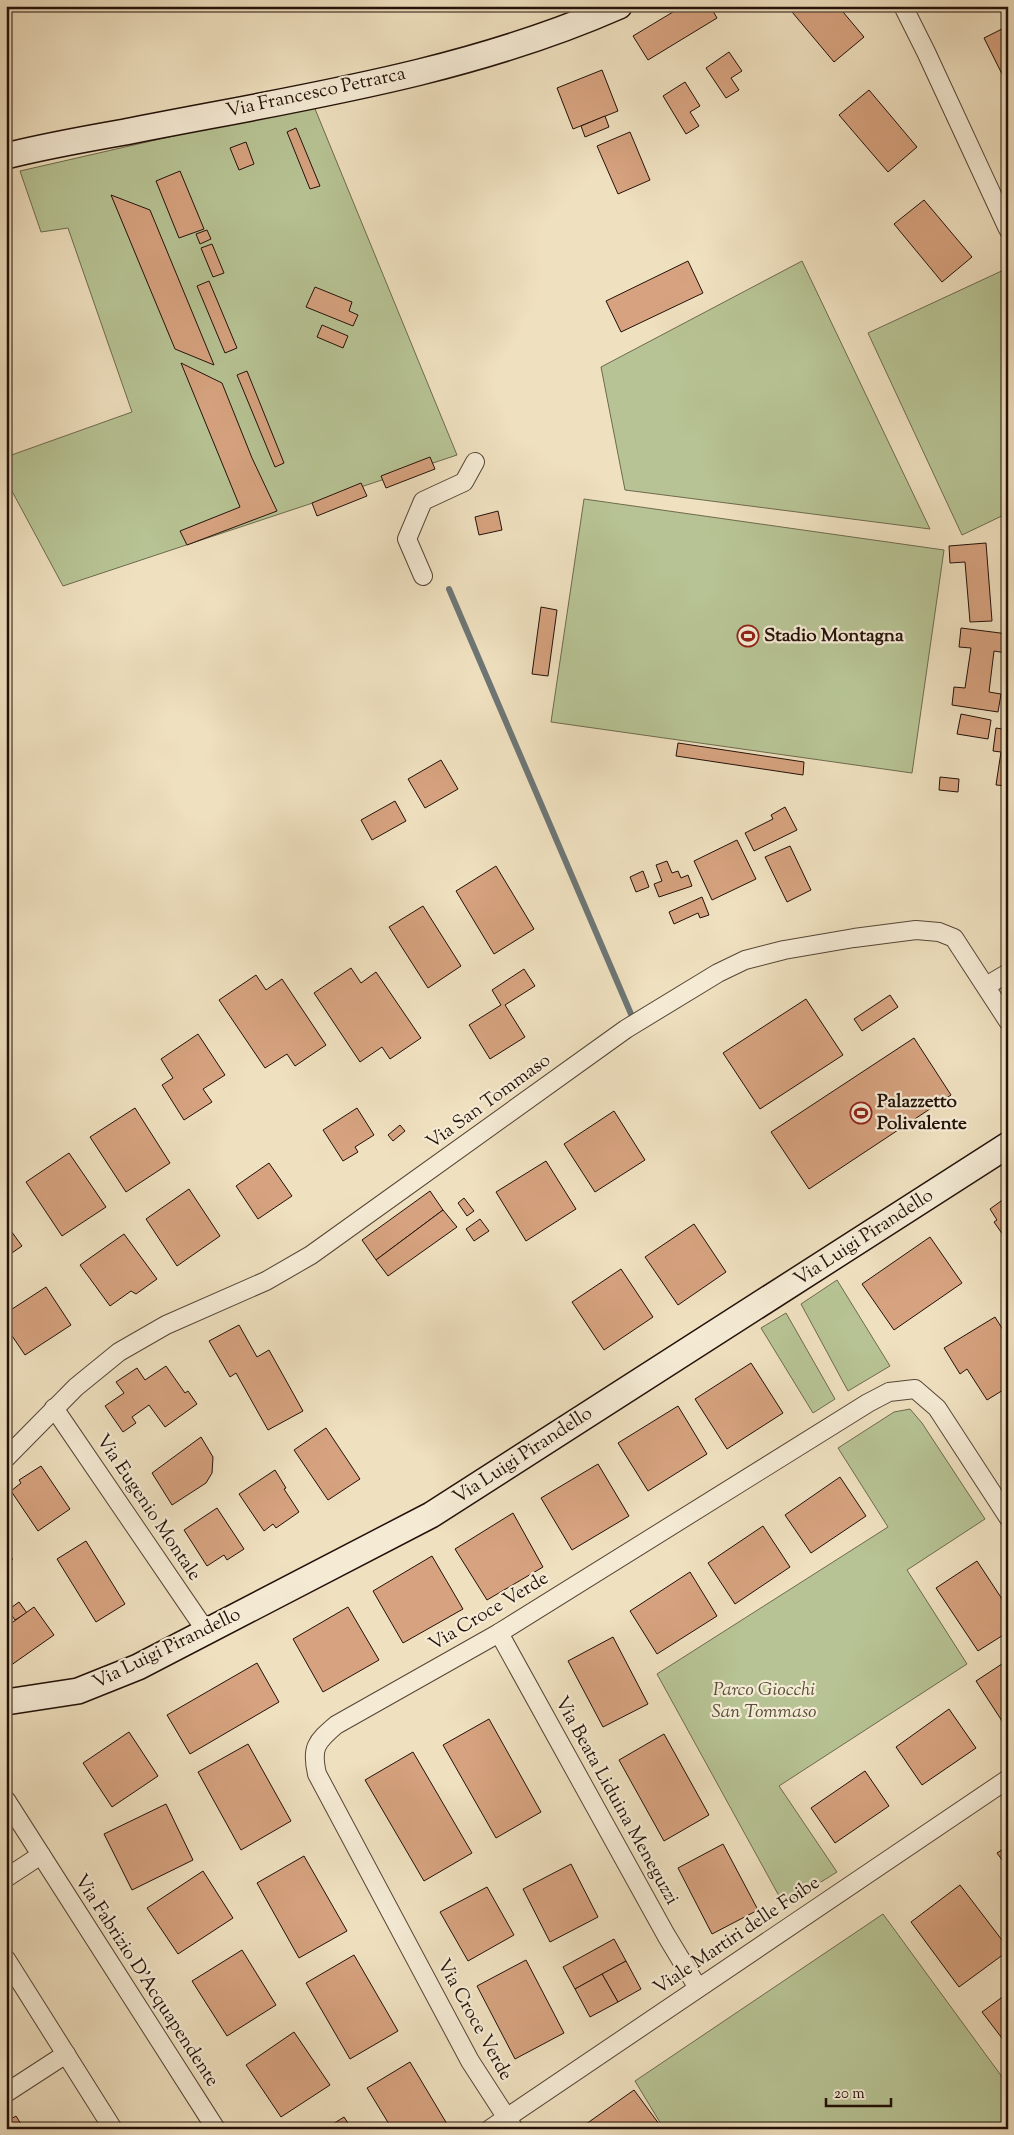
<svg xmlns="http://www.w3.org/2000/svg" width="1014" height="2135" font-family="'Sorts Mill Goudy',serif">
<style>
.green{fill:#b7c394;stroke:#6d6a4e}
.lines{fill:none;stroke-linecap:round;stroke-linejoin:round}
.stream{stroke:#6d7675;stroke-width:6}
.building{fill:#d6a27f;stroke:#231109}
.street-casing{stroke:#564536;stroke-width:20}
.secondary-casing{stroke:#231109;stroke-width:28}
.street{stroke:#f5ebd5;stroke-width:18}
.secondary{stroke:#f5ebd5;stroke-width:25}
.labels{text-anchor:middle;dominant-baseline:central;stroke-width:4.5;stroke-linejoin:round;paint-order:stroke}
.street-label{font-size:19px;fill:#231109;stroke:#f5ebd5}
.poi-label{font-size:19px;font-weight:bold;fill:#231109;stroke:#f5ebd5;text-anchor:start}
.park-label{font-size:19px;font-style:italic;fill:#574f3a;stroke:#f5ebd5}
</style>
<rect width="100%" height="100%" fill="#efe0bf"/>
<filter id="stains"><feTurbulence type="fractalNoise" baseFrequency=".004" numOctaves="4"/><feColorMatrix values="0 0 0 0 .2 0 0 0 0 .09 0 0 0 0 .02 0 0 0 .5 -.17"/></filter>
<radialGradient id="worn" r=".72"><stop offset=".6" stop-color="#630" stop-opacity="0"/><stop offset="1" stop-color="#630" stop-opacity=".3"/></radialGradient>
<g class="green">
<polygon points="313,104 457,455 63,586 6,480 6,457 132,412 68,228 41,232 20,171"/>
<polygon points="802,261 930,529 625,490 601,367"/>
<polygon points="1008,268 1008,513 962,535 868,333"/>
<polygon points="584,499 944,550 912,773 551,722"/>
<polygon points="837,1280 890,1366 848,1391 801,1304"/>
<polygon points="786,1313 835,1399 813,1413 761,1328"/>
<polygon points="910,1409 922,1423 985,1519 907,1570 967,1664 779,1786 837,1872 784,1905 657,1674 888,1527 838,1448 894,1412"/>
<polygon points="883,1914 1008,2085 1008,2129 664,2129 635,2081"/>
</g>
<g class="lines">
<polyline class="stream" points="449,589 631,1014"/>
</g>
<g class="building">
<polygon points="683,6 710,6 717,18 648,60 633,36"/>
<polygon points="787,6 838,6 864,37 834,62"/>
<polygon points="1008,26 1008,86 984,38"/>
<polygon points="729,52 742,71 731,78 739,90 726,98 706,68"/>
<polygon points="602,70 618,111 573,129 557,88"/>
<polygon points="685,82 700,106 690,112 699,126 686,134 663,96"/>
<polygon points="869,90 917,147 888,172 839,115"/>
<polygon points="605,116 609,127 585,137 581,126"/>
<polygon points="296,128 320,186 310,189 287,132"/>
<polygon points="630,132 650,180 618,194 597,146"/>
<polygon points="246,142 254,164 239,170 230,148"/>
<polygon points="180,171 204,229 179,238 156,181"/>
<polygon points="111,195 150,210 214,365 175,349"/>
<polygon points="924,200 972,257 942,282 894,224"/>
<polygon points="207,230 211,239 200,244 196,234"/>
<polygon points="212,244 224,273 213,277 201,248"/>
<polygon points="688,261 703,293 621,332 606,301"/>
<polygon points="209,281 237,348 225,353 197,286"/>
<polygon points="315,287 352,302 349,311 358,315 353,326 306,307"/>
<polygon points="322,325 348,336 343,348 317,337"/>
<polygon points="181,363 222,383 252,458 277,511 187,545 180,531 240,507"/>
<polygon points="247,371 284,463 275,467 237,375"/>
<polygon points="430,457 435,469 386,488 381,476"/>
<polygon points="361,483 367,496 317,516 312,503"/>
<polygon points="498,511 502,530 479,535 475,517"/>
<polygon points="986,543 992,621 970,622 965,562 950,563 949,546"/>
<polygon points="541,607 557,610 548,676 532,674"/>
<polygon points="961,628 1008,634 1006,653 994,651 989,692 1001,694 998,712 952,705 954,687 965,688 971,648 959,647"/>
<polygon points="961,714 991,720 988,739 957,734"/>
<polygon points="996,728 1008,730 1008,786 996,785 1001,752 993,751"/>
<polygon points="678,743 804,762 803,775 676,756"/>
<polygon points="441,760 458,789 425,808 408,779"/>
<polygon points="940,777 959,779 958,792 939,790"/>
<polygon points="395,801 406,821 372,840 361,820"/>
<polygon points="785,807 797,830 754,851 745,833 773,819 771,815"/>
<polygon points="737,840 756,879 712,900 694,861"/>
<polygon points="790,846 811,890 787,902 765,857"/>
<polygon points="667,861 672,873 678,871 681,878 688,875 692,886 659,897 654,884 662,881 656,865"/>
<polygon points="496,866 534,929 494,954 456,891"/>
<polygon points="643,871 649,887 636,892 630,877"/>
<polygon points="702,897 709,915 700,918 698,913 674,924 669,912"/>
<polygon points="423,906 461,966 428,988 389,927"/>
<polygon points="351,968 361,983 376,972 421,1038 390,1059 382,1047 360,1062 314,993"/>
<polygon points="524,969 535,986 505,1005 525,1037 490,1059 469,1025 501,1005 492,990"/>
<polygon points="256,975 266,990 282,979 326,1045 295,1066 287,1054 265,1068 219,1000"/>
<polygon points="890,995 898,1007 862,1031 854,1019"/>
<polygon points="806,999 843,1055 760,1109 723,1053"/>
<polygon points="198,1034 225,1075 203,1089 212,1102 184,1120 162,1085 173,1078 161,1059"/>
<polygon points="914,1038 951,1095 809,1189 771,1132"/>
<polygon points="135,1108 170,1163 126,1192 90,1137"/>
<polygon points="357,1108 374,1135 355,1147 358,1152 343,1161 323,1130"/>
<polygon points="614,1111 645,1160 595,1192 564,1144"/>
<polygon points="400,1125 405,1131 393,1141 388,1135"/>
<polygon points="69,1153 106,1207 62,1236 26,1182"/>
<polygon points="546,1161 576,1209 526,1241 496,1192"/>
<polygon points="269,1163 292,1196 258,1219 236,1186"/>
<polygon points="189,1189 220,1236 177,1266 146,1219"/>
<polygon points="430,1191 443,1210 376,1260 362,1240"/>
<polygon points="1008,1196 1008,1242 994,1222 997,1220 990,1209"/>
<polygon points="464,1198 474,1211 467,1216 458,1203"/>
<polygon points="443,1210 457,1227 388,1276 376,1260"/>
<polygon points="480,1219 489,1231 474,1241 466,1229"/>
<polygon points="6,1224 22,1246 6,1257"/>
<polygon points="694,1224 726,1272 678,1305 645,1257"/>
<polygon points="124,1234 157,1279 136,1294 131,1291 110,1306 80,1265"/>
<polygon points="930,1237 962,1283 894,1330 862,1284"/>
<polygon points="621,1269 653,1317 604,1350 572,1302"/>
<polygon points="46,1287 71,1325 25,1355 6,1327 6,1313"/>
<polygon points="995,1317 1008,1338 1008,1387 987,1400 967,1369 960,1374 944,1348"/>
<polygon points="239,1325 257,1357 269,1350 303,1411 268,1430 236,1373 230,1377 209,1341"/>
<polygon points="751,1363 783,1413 727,1449 695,1399"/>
<polygon points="166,1366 185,1393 188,1391 197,1404 165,1427 149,1405 132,1417 136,1423 123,1432 105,1406 124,1393 116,1382 137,1368 145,1380"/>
<polygon points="678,1406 707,1454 648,1491 618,1443"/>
<polygon points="326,1428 360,1479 328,1500 294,1450"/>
<polygon points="201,1437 213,1457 212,1473 206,1483 172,1505 152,1473"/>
<polygon points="598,1464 629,1516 572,1550 541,1498"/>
<polygon points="41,1466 70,1509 38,1531 11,1491 21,1483 19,1480"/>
<polygon points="275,1470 286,1488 284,1489 299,1512 276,1528 273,1524 264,1531 239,1494"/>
<polygon points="840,1477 866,1516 811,1553 785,1515"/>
<polygon points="217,1508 244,1549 227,1560 224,1555 207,1566 184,1530"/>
<polygon points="513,1513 543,1567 487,1600 455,1549"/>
<polygon points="763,1526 790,1567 735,1604 708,1563"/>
<polygon points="86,1541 125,1604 96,1622 57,1559"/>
<polygon points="6,1552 13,1559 6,1565"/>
<polygon points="432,1556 463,1609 403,1643 373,1591"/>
<polygon points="977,1561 1008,1608 1008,1632 978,1651 936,1588"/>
<polygon points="690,1572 717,1616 657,1654 630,1611"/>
<polygon points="19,1602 27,1613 15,1620 8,1610"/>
<polygon points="34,1607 54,1635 7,1668 6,1627"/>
<polygon points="348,1607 379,1660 323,1692 293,1639"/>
<polygon points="613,1637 648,1704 603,1727 568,1661"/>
<polygon points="1008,1660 1008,1722 1004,1724 976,1681"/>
<polygon points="257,1663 279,1702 190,1754 167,1715"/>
<polygon points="949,1709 976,1748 922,1785 896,1747"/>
<polygon points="489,1719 541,1812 496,1838 443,1745"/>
<polygon points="129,1732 158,1776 112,1807 83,1763"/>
<polygon points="664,1734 709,1815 664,1841 619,1760"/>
<polygon points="248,1744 291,1821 241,1850 198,1772"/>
<polygon points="413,1752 472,1853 424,1881 365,1780"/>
<polygon points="865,1771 889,1806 835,1843 811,1808"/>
<polygon points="166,1804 193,1860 132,1890 104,1834"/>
<polygon points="723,1844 758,1910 712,1934 678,1868"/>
<polygon points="1008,1846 1008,1868 997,1853"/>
<polygon points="304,1856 347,1931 299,1958 257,1883"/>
<polygon points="571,1864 598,1917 550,1942 523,1889"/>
<polygon points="203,1871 233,1918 178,1954 147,1908"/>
<polygon points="960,1885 1008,1948 1008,1951 959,1987 911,1922"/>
<polygon points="487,1887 514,1935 468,1961 440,1912"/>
<polygon points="614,1939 626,1961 575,1989 563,1967"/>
<polygon points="242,1950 276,2005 227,2036 192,1981"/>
<polygon points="354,1955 398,2031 350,2059 306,1983"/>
<polygon points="526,1960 564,2033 515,2059 477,1986"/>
<polygon points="626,1961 641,1989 618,2002 602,1974"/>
<polygon points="602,1974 618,2002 590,2017 575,1989"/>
<polygon points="1008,1993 1008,2046 982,2012"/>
<polygon points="294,2032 330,2085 281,2117 246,2065"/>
<polygon points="410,2062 450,2129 392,2129 367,2088"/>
<polygon points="634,2090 662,2128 579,2129"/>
<polygon points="16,2116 24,2129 6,2129 6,2122"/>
<polygon points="344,2117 352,2129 325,2129"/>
</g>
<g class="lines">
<g class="street-casing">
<g id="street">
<polyline points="903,6 926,52 1008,229"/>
<polyline points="423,576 407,539 423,501 464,482 475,462"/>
<polyline points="986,986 1008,973"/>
<polyline points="54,1408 206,1631"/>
<polyline points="6,1458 76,1387 119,1352 166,1325 266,1281 311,1255 626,1029 718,973 745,960 784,950 854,938 916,930 939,932 954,938 1008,1021"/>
<polyline points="499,1633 666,1935 698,1988"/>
<polyline points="6,1800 216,2129"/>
<polyline points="6,1878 41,1855"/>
<polyline points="6,1959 113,2129"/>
<polyline points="6,2093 66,2054"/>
<polyline points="490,2129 1008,1779"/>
<path d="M 514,2129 L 470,2061 L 317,1774 C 311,1748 316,1742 336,1725 L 499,1633 L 868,1403 L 889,1392 L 915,1389 L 937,1408 L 1008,1517"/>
</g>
</g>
<g class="secondary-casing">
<g id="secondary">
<path d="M 6,156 C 45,146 85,139 125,132 C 291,99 463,75 619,6"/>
<polyline points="6,1702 78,1691 138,1667 431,1515 1008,1145"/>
</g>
</g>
<use href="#street" class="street"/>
<use href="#secondary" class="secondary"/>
</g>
<defs>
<g id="stadium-ring" transform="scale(1.125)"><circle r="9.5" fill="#f5ebd5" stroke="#8f2418" stroke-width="1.5"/><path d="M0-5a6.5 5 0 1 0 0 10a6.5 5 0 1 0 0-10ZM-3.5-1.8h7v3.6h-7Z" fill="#8f2418"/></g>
</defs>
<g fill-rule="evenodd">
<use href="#stadium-ring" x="748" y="636"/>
<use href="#stadium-ring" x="861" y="1113"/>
</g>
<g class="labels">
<g class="street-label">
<text transform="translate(316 93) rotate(-12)">Via Francesco Petrarca</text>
<text transform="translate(489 1102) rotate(-36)">Via San Tommaso</text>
<text transform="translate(864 1238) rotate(-33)">Via Luigi Pirandello</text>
<text transform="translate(523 1456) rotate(-33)">Via Luigi Pirandello</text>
<text transform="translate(148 1508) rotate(56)">Via Eugenio Montale</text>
<text transform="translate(489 1612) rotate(-31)">Via Croce Verde</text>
<text transform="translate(167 1649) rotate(-26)">Via Luigi Pirandello</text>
<text transform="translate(616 1801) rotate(61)">Via Beata Liduina Meneguzzi</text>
<text transform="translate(737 1936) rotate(-34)">Viale Martiri delle Foibe</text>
<text transform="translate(146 1981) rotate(57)">Via Fabrizio D'Acquapendente</text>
<text transform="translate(474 2020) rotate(61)">Via Croce Verde</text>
</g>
<g class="poi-label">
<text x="764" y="636">Stadio Montagna</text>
<text x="877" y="1102">Palazzetto<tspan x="877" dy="22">Polivalente</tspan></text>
</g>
<g class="park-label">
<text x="764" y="1690">Parco Giocchi<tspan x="764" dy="22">San Tommaso</tspan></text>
</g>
</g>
<rect width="1014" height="2135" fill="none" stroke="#efe0bf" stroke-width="25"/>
<rect x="8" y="8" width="999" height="2120" fill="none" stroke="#231109" stroke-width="2.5"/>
<rect x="12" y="12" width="989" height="2110" fill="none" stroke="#231109"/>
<path d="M826 2098v8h65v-8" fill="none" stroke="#231109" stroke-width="2.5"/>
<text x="834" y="2098" font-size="15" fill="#231109" stroke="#f5ebd5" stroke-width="4" paint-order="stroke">20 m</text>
<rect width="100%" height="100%" filter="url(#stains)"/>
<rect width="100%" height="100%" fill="url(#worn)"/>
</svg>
